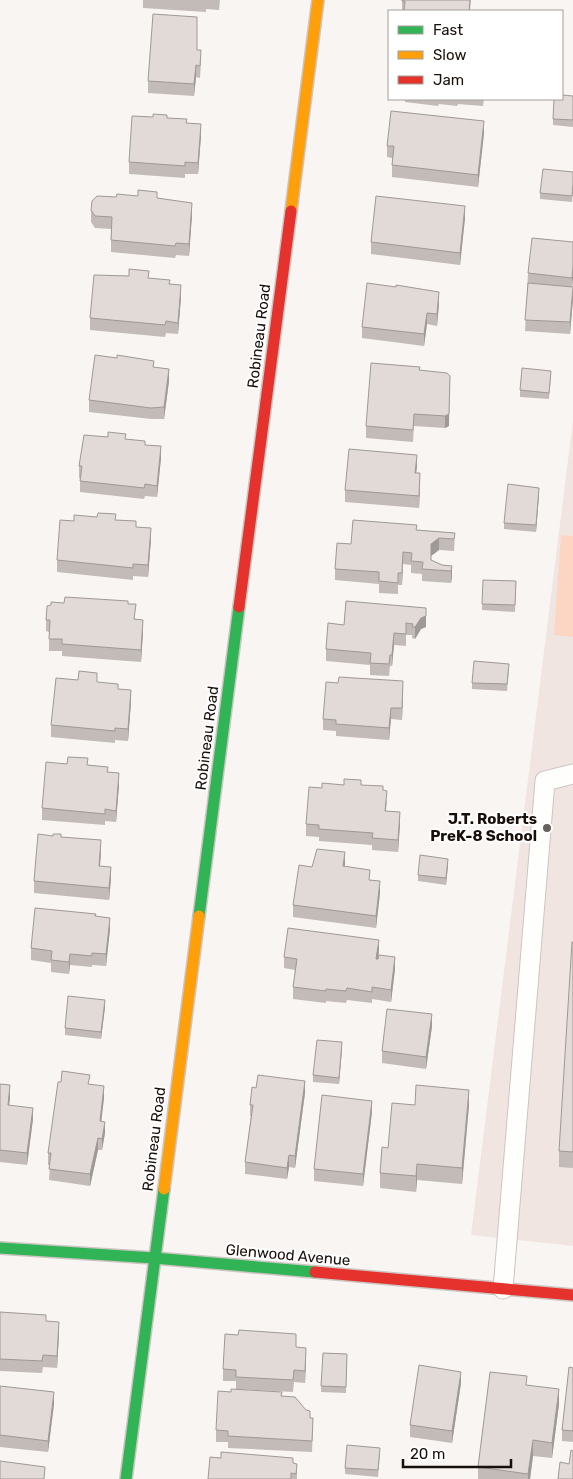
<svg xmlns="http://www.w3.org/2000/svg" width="573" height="1479" font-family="Rubik,sans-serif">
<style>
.built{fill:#f0e5e1}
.green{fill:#fcd5c3}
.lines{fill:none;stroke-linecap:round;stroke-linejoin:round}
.lane-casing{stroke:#ccc5c2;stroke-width:21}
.fast-casing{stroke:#ccc5c2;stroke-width:14}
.slow-casing{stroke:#ccc5c2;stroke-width:14}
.jam-casing{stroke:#ccc5c2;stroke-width:14}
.lane{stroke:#fefefd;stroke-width:19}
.fast{stroke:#30b455;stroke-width:11}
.slow{stroke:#ff9f0a;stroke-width:11}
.jam{stroke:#e5322d;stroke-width:11}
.wall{fill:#c2bbb8}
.shaded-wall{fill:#9e9996}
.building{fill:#e1dad6;stroke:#9e9996}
.poi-dot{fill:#67605c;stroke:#fff;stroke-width:2}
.labels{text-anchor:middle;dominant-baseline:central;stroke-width:4;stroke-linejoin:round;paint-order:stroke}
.street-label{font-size:15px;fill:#190f0a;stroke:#fff}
.poi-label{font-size:15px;font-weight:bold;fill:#190f0a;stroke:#fff;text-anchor:end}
</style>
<rect width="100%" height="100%" fill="#f9f5f3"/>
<polygon class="built" points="573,420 573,1246 471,1235"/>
<polygon class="green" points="561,535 573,536 573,637 554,635"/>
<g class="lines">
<g class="lane-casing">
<polyline id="lane" points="503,1289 545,781 573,774"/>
</g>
<g class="fast-casing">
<g id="fast">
<polyline points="199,916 239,607"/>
<polyline points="0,1248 154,1258 315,1272"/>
<polyline points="126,1479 164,1189"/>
</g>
</g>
<g class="slow-casing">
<g id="slow">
<polyline points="291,211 318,0"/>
<polyline points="164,1189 199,916"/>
</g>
</g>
<g class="jam-casing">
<g id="jam">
<polyline points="239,607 291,211"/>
<polyline points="315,1272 573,1295"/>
</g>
</g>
<use href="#lane" class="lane"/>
<use href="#fast" class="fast"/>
<use href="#slow" class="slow"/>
<use href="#jam" class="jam"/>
</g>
<g class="wall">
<polygon points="143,0 220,0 219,10 206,9 206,12 143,8"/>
<polygon points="402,0 471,0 470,11 402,11"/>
<polygon points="197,50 201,62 200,78 196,77 194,96 148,93 148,81"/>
<polygon points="573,96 573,127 553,125 553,119"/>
<polygon points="405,99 484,99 483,106 458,104 457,106 439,104 438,106 405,102"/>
<polygon points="167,118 187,123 201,136 198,174 185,174 185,178 129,174 129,162"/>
<polygon points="484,133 478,187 392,177 392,158 387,157 387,146"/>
<polygon points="573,172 573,191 572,202 540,199 540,193"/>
<polygon points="116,197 157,198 192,215 189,256 176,255 175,258 111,252 111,229 95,228 91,222 91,210"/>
<polygon points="465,218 460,265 371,254 371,242"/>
<polygon points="573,242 572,287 573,299 570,334 525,331 528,273"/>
<polygon points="149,278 170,284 181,297 178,334 166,333 165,337 90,330 90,318"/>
<polygon points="439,304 437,326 427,324 424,346 362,338 362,327"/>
<polygon points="154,367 169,381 164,419 151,419 89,412 89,400"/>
<polygon points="420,370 450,376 449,426 445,428 414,426 413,442 366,438 366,426"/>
<polygon points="551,377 549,399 520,397 520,390"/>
<polygon points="126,439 145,445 161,458 157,497 145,496 144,499 80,492 80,478 79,478 79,466"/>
<polygon points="417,466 416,473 420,485 419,508 345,502 345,490"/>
<polygon points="539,494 536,532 504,529 504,523"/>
<polygon points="116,520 136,527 151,539 148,577 133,576 133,580 57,572 57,560 74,521"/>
<polygon points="417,530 455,533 454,551 439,550 431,556 431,560 442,565 452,566 452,577 451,583 422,581 422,574 411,573 411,565 403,564 402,585 398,585 398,594 379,593 379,584 335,580 335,569 351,544"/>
<polygon points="483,580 516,581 515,612 482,610"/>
<polygon points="346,601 426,627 421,629 415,639 412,638 412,635 406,635 406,646 394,645 392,666 390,666 389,676 370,675 370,665 326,661 326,649 344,625"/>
<polygon points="64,603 128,604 135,619 143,632 141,662 62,656 62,651 49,651 49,632 46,631 46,620"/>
<polygon points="509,670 507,691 472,689 472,683"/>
<polygon points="97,682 118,689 131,702 128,741 115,740 115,743 51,737 51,725"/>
<polygon points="403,693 402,720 391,719 389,740 336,736 336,731 323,730 323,719"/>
<polygon points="88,765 108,772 119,785 116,822 105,821 105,825 42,820 42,808"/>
<polygon points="344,785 361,785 383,790 387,802 386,811 400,824 398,852 372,850 372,845 319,841 319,837 306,836 306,824 322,788"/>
<polygon points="61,837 101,852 100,866 111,879 109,900 34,893 34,881"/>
<polygon points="345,864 344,866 370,880 380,893 376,928 293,917 293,905 312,867"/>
<polygon points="448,865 446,885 418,881 418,875"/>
<polygon points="96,916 110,929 106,966 92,965 92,967 70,965 69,974 51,972 51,963 31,960 31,948"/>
<polygon points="573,942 573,1168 559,1167 559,1151"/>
<polygon points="379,952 377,959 395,969 391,1002 372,999 372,1003 347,1000 346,1003 326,1001 326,1003 293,999 293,987 295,970 284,968 284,957"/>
<polygon points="105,1007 101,1039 65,1035 65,1028"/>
<polygon points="432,1026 426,1069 382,1063 382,1051"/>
<polygon points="342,1048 339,1084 313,1082 313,1075"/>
<polygon points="0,1084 10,1097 9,1105 33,1119 27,1165 0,1162"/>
<polygon points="90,1084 104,1098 101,1121 105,1133 102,1150 98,1150 90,1186 49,1180 50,1165 48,1165 48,1153"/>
<polygon points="305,1093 295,1168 289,1167 287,1179 245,1174 245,1162 251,1116 250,1116 250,1105"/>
<polygon points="415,1105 469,1105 462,1184 417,1180 416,1192 380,1188 380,1173 388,1148"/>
<polygon points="372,1112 363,1186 314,1181 314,1169"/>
<polygon points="0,1312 46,1321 59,1334 57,1368 43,1367 42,1373 0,1371"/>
<polygon points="296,1347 306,1360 305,1383 294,1382 293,1392 236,1389 236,1381 223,1381 223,1369"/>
<polygon points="323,1353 347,1354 346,1393 321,1392"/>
<polygon points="573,1368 573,1442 562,1441 562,1430"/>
<polygon points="461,1383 452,1443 410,1437 410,1425"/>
<polygon points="527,1385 559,1404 552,1458 533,1456 530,1479 478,1479 478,1467"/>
<polygon points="0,1386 54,1404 48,1452 0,1447"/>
<polygon points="282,1396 310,1418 313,1430 312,1452 228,1448 228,1442 216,1442 216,1430"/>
<polygon points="380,1454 378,1477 345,1474 345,1468"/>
<polygon points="221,1458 297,1464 297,1479 208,1479"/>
</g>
<g class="shaded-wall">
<polygon points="196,65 196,77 194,96 194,84"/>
<polygon points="484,121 484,133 478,187 478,175"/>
<polygon points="201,124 201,136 198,174 198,163"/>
<polygon points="192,203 192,215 189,256 189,244"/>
<polygon points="465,206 465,218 460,265 460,253"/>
<polygon points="573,266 573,278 572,289 572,278"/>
<polygon points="181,285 181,297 178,334 178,323"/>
<polygon points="573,287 573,299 570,334 570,322"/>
<polygon points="439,292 439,304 437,326 437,314"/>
<polygon points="427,313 427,324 424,346 424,334"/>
<polygon points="169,369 169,381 164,419 164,407"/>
<polygon points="449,414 449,426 445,428 445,416"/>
<polygon points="161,446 161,458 157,497 157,486"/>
<polygon points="417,455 417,466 415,485 415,473"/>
<polygon points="420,473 420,485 419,508 419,496"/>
<polygon points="539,488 539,494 536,532 536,525"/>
<polygon points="151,528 151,539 148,577 148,565"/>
<polygon points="439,538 439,550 431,556 431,571 431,544"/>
<polygon points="403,552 403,564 402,585 402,573"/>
<polygon points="452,566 452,577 451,583 451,571"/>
<polygon points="426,608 426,627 421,629 415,639 415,627"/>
<polygon points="143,620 143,632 141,662 141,650"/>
<polygon points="394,633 394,645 392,666 392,655"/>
<polygon points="403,681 403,693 402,720 402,708"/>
<polygon points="131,690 131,702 128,741 128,729"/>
<polygon points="391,708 391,719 389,740 389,728"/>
<polygon points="119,773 119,785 116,822 116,811"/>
<polygon points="400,812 400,824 398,852 398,840"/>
<polygon points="101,840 101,852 99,878 99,866"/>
<polygon points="345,852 345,864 343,878 343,866"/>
<polygon points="448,859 448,865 446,885 446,878"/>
<polygon points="111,867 111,879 109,900 109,888"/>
<polygon points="380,881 380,893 376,928 376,916"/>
<polygon points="110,918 110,929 106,966 106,954"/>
<polygon points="379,940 379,952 376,971 376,959"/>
<polygon points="70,954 70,965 69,974 69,962"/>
<polygon points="395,957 395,969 391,1002 391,990"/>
<polygon points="105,1000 105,1007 101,1039 101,1032"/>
<polygon points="432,1014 432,1026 426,1069 426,1057"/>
<polygon points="342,1042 342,1048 339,1084 339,1078"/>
<polygon points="305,1081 305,1093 295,1168 295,1156"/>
<polygon points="10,1085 10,1097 8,1117 8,1105"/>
<polygon points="104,1086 104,1098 100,1133 100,1121"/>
<polygon points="469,1090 469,1105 462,1184 462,1168"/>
<polygon points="372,1101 372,1112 363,1186 363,1174"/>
<polygon points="33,1108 33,1119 27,1165 27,1153"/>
<polygon points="105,1122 105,1133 102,1150 102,1139"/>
<polygon points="98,1138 98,1150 90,1186 90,1174"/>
<polygon points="289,1155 289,1167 287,1179 287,1168"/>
<polygon points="417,1164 417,1180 416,1192 416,1176"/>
<polygon points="59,1322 59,1334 57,1368 57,1356"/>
<polygon points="306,1348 306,1360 305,1383 305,1371"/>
<polygon points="461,1372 461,1383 452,1443 452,1431"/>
<polygon points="559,1389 559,1404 552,1458 552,1443"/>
<polygon points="54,1392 54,1404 48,1452 48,1441"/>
<polygon points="533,1440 533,1456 530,1479 528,1479 528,1474"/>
</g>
<g class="building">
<polygon points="402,0 470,0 469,11 404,11 405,1 402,1"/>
<polygon points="153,14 197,17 197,50 201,50 200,66 196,65 194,84 148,81"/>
<polygon points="562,95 573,96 573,120 553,119 554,99 562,99"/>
<polygon points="391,111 484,121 478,175 392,165 394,146 387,146"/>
<polygon points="153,114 167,115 167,118 187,119 186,123 201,124 198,163 185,162 185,166 129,162 132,116 153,117"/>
<polygon points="543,169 573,172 573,184 572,196 540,193"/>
<polygon points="138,190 157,192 157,198 192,203 189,244 176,243 175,246 111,240 112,217 95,216 91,210 92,201 97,196 116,197 117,194 138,196"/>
<polygon points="376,196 465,206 460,253 371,242"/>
<polygon points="532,238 573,242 573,266 572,278 528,273"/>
<polygon points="129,269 149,271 148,278 170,280 169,284 181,285 178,323 166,321 165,325 90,318 94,275 129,276"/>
<polygon points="367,283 396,287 396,285 439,292 437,314 427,313 424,334 362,327"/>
<polygon points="528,283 573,287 570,322 525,320"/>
<polygon points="95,355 117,358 117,355 154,361 153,367 169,369 164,407 151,408 89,400"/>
<polygon points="371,363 420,367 419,370 447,373 450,376 449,414 445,416 414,414 413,430 366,426"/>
<polygon points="522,368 551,371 549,393 520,390"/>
<polygon points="108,432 126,434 125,439 145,441 145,445 161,446 157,486 145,484 144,488 80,481 82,466 79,466 84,435 108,437"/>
<polygon points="349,449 417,455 415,473 420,473 419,496 345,490"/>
<polygon points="508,484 539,488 536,525 504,523"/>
<polygon points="98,513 116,514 115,520 136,521 136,527 151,528 148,565 133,564 133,568 57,560 60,520 74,521 74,515 97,517"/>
<polygon points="353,520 417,525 416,530 455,533 454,539 439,538 431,544 431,560 442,565 452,566 451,571 422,569 423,562 411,561 412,553 403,552 402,573 398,573 398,583 379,581 379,572 335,569 337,543 351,544"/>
<polygon points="483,580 516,581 515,605 482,604"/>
<polygon points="65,597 128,601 128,604 136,604 134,619 143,620 141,650 62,644 62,639 49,639 50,620 46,620 47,606 51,605 51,602 64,603"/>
<polygon points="346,601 426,608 426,616 421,618 415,627 412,627 413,624 406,623 406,634 394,633 392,655 390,655 389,664 370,663 371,653 326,649 328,623 344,625"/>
<polygon points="474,661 509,664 507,684 472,683"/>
<polygon points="79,671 97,673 97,682 118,684 118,689 131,690 128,729 115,728 115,731 51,725 56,678 78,680"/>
<polygon points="339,677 403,681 402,708 391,708 389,728 336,724 336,720 323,719 326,682 338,683"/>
<polygon points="68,757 88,758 87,765 108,767 107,772 119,773 116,811 105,809 105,814 42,808 46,762 67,764"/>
<polygon points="344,779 361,780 361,785 383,786 383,790 387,791 385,811 400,812 398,840 372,838 373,833 319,829 319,825 306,824 309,787 322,788 322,783 344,785"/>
<polygon points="38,834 53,836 53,834 61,834 61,837 101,840 99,866 111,867 109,888 34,881"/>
<polygon points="317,849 345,852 343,866 370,870 369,880 380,881 376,916 293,905 299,865 312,867"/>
<polygon points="420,855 448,859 446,878 418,875"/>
<polygon points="35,908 96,914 95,916 110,918 106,954 92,953 92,956 70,954 69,962 51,960 52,951 31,948"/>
<polygon points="288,928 379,940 376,959 378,959 379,955 395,957 391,990 372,987 372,992 347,988 346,991 326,989 326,991 293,987 297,959 284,957"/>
<polygon points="572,942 573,942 573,1152 559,1151"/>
<polygon points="68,996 105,1000 101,1032 65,1028"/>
<polygon points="387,1009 432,1014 426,1057 382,1051"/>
<polygon points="317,1040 342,1042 339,1078 313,1075"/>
<polygon points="62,1071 90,1075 88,1084 104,1086 100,1121 105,1122 102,1139 98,1138 90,1174 49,1169 51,1153 48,1153 58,1082 61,1082"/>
<polygon points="258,1075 305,1081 295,1156 289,1155 287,1168 245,1162 253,1105 250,1105 252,1087 256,1088"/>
<polygon points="0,1084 10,1085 8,1105 33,1108 27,1153 0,1150"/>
<polygon points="416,1085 469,1090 462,1168 417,1164 416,1176 380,1173 382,1147 388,1148 392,1103 415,1105"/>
<polygon points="322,1095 372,1101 363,1174 314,1169"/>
<polygon points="0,1312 46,1315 46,1321 59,1322 57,1356 43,1355 42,1361 0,1359"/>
<polygon points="239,1330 296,1334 296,1347 306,1348 305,1371 294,1370 293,1380 236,1377 236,1370 223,1369 225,1334 238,1335"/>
<polygon points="323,1353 347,1354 346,1387 321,1386"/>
<polygon points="419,1365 461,1372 452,1431 410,1425"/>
<polygon points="569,1367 573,1368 573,1431 562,1430"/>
<polygon points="490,1372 527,1376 526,1385 559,1389 552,1443 533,1440 528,1474 478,1467"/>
<polygon points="0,1386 54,1392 48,1441 0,1435"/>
<polygon points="231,1389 282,1392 281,1396 295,1397 306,1410 310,1411 310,1418 313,1418 312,1441 228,1436 228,1431 216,1430 218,1391 231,1392"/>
<polygon points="347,1445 380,1448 378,1470 345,1468"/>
<polygon points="571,1450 573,1451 573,1479 558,1479 560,1462 569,1464"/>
<polygon points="221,1452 293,1458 293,1463 297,1464 296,1474 291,1473 291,1479 208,1479 210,1457 221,1458"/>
<polygon points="0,1461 45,1467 44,1479 0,1479"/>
</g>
<circle class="poi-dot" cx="547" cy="828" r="5"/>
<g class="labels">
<g class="street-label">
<text transform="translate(259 336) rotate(-83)">Robineau Road</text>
<text transform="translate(207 738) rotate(-83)">Robineau Road</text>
<text transform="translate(154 1139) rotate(-83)">Robineau Road</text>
<text transform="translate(288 1255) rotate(5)">Glenwood Avenue</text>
</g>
<g class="poi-label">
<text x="537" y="819">J.T. Roberts<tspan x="537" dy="17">PreK-8 School</tspan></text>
</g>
</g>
<rect x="388" y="10" width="175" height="90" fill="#ffffff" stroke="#a39f9d"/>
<rect x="398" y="26" width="25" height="8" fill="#30b455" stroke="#a39f9d"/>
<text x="433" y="35" font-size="15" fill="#190f0a">Fast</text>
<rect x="398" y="51" width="25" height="8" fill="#ff9f0a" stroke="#a39f9d"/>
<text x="433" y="60" font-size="15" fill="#190f0a">Slow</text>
<rect x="398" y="76" width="25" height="8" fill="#e5322d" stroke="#a39f9d"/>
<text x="433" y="85" font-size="15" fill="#190f0a">Jam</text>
<path d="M403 1459v8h108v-8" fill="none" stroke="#190f0a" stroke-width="2.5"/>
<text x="410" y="1459" font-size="15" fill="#190f0a" stroke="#ffffff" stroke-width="4" paint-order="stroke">20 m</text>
</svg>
